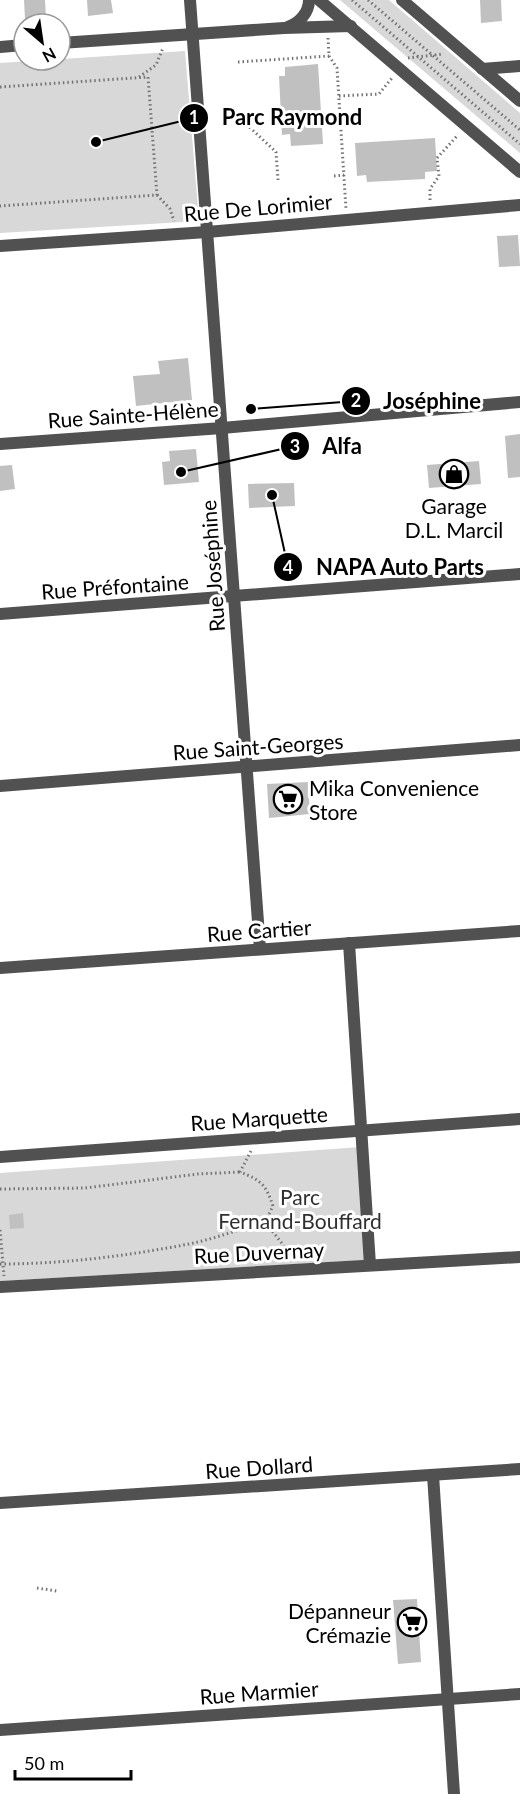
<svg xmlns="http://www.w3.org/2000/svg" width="520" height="1794" font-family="Lato,sans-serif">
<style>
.green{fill:#d8d8d8}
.building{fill:#c0c0c0}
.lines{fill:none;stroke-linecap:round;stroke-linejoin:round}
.path{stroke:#737373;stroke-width:3;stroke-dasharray:1.5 3;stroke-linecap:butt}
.minor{stroke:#515151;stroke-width:12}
.tertiary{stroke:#515151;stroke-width:12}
.labels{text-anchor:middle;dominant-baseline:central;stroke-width:6;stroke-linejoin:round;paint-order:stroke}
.street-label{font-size:21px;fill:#000;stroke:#fff}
.poi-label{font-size:21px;fill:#000;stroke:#fff}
.park-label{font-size:21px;fill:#2f2f2f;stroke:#fff}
.leader{fill:none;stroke:#000;stroke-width:2}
.callout-dot{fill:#000;stroke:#fff;stroke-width:2}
.mark-label{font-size:18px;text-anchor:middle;font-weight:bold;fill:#fff}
.callout-label{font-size:22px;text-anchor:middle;font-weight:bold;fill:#000;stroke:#fff;stroke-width:6;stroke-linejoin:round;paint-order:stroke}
</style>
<rect width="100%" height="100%" fill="#fff"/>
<g class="green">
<polygon points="340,0 389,0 520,113 520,153"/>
<polygon points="185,51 199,221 0,233 0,63"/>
<polygon points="360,1147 365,1260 0,1281 0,1173"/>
</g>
<g class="building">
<polygon points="24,0 45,0 46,18 25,19"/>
<polygon points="87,0 111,0 113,13 88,16"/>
<polygon points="480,0 501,0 502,21 481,23"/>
<polygon points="318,64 323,144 291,146 290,134 282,135 279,76 285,76 285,67"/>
<polygon points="435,138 437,171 425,172 425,179 367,182 366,175 357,176 355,143"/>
<polygon points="518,235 520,266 499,267 497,236"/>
<polygon points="188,358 192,400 136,406 133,376 160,374 158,361"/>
<polygon points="520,434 520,477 508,478 505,436"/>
<polygon points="196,449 199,482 164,485 162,462 170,461 169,451"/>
<polygon points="479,461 481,484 429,488 427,465"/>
<polygon points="12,465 15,489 0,491 0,466"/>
<polygon points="294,483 295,506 249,508 248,484"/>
<polygon points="308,782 310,814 269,818 267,784"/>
<polygon points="23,1213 24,1228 10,1229 9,1215"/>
<polygon points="417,1599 421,1662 398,1664 393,1600"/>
</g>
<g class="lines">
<g class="path">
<polyline points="352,0 520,144"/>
<polyline points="368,0 520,130"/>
<polyline points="328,38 329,56 337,68 346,209"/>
<polyline points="408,58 443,54"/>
<polyline points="238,62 329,56"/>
<polyline points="139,77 156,65 163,48"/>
<polyline points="0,87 148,77 157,195 0,206"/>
<polyline points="339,96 379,94 392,78"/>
<polyline points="243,121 276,152 278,180"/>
<polyline points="334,176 344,175"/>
<polyline points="157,195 170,209 174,221"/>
<polyline points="430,200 430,189 439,176 437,158 457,136"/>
<path d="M 251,1151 L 240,1172 C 261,1180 266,1185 273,1206 L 265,1222 L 292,1256"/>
<polyline points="0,1189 85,1188 198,1174 240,1172"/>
<polyline points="0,1230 4,1276"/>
<path d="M 0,1264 C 63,1264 127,1256 189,1244 C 214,1239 240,1229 265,1222"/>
<polyline points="37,1588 57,1591"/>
</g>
<g class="minor">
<polyline points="190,0 260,949"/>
<path d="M 288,27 C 299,23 309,13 309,0"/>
<polyline points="60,43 284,28 351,26"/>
<polyline points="0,47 24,45"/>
<polyline points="482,69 520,66"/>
<polyline points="0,246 207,232 520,205"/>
<polyline points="0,614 520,574"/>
<polyline points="0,786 520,745"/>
<polyline points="349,943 370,1265"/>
<polyline points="0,968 520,931"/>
<polyline points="0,1157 520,1119"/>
<polyline points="0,1287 520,1257"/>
<polyline points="433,1475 454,1794"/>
<polyline points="0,1503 520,1469"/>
<polyline points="0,1730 520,1694"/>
</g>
<g class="tertiary">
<polyline points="319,0 520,172"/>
<polyline points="402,0 520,101"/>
<polyline points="0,444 222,428 520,402"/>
</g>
</g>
<defs>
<g id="shop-ring" transform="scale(1.5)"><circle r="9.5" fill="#fff" stroke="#000" stroke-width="1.5"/><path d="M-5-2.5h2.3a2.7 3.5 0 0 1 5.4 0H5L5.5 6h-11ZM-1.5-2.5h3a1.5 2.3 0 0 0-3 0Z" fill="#000"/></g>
<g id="supermarket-ring" transform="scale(1.5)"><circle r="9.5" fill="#fff" stroke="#000" stroke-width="1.5"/><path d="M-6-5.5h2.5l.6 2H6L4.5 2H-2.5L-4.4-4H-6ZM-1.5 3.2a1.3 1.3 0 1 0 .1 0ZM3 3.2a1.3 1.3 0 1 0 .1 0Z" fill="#000"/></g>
</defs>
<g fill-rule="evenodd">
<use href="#shop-ring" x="454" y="474"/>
<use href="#supermarket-ring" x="288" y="799"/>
<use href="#supermarket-ring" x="412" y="1622"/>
</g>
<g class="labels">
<g class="street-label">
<text transform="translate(258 207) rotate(-5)">Rue De Lorimier</text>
<text transform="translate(133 414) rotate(-4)">Rue Sainte-Hélène</text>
<text transform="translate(212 566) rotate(-94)">Rue Joséphine</text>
<text transform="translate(115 586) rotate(-4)">Rue Préfontaine</text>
<text transform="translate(258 746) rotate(-4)">Rue Saint-Georges</text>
<text transform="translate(259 930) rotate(-4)">Rue Cartier</text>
<text transform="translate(259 1118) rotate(-4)">Rue Marquette</text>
<text transform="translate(259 1252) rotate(-3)">Rue Duvernay</text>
<text transform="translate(259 1467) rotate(-4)">Rue Dollard</text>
<text transform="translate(259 1692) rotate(-4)">Rue Marmier</text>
</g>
<g class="poi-label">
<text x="454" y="505">Garage<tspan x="454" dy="24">D.L. Marcil</tspan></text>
<text x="309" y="787" text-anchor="start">Mika Convenience<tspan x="309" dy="24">Store</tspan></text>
<text x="391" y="1610" text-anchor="end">Dépanneur<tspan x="391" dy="24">Crémazie</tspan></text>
</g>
<g class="park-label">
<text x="300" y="1196">Parc<tspan x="300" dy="24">Fernand-Bouffard</tspan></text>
</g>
</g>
<path class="leader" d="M96 142L194 118M251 409L356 401M181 472L295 446M272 495L288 567"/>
<g class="callout-dot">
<circle cx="96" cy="142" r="6"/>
<circle cx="251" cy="409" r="6"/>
<circle cx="181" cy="472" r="6"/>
<circle cx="272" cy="495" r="6"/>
<circle cx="194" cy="118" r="15"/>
<circle cx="356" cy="401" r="15"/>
<circle cx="295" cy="446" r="15"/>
<circle cx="288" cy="567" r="15"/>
</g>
<g class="mark-label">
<text x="194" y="124">1</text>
<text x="356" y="407">2</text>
<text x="295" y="453">3</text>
<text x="288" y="574">4</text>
</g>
<g class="callout-label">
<text x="292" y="125">Parc Raymond</text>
<text x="432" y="409">Joséphine</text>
<text x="342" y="454">Alfa</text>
<text x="400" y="575">NAPA Auto Parts</text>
</g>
<g transform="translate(42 42) rotate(151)"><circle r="28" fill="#ffffff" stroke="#999999" stroke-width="1.5"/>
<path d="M0-4.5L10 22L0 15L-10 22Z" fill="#000000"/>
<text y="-9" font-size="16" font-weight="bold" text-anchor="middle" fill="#000000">N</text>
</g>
<path d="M15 1770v9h116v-9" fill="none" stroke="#000000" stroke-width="3"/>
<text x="24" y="1770" font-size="18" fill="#000000" stroke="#ffffff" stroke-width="4.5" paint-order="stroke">50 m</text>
</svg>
